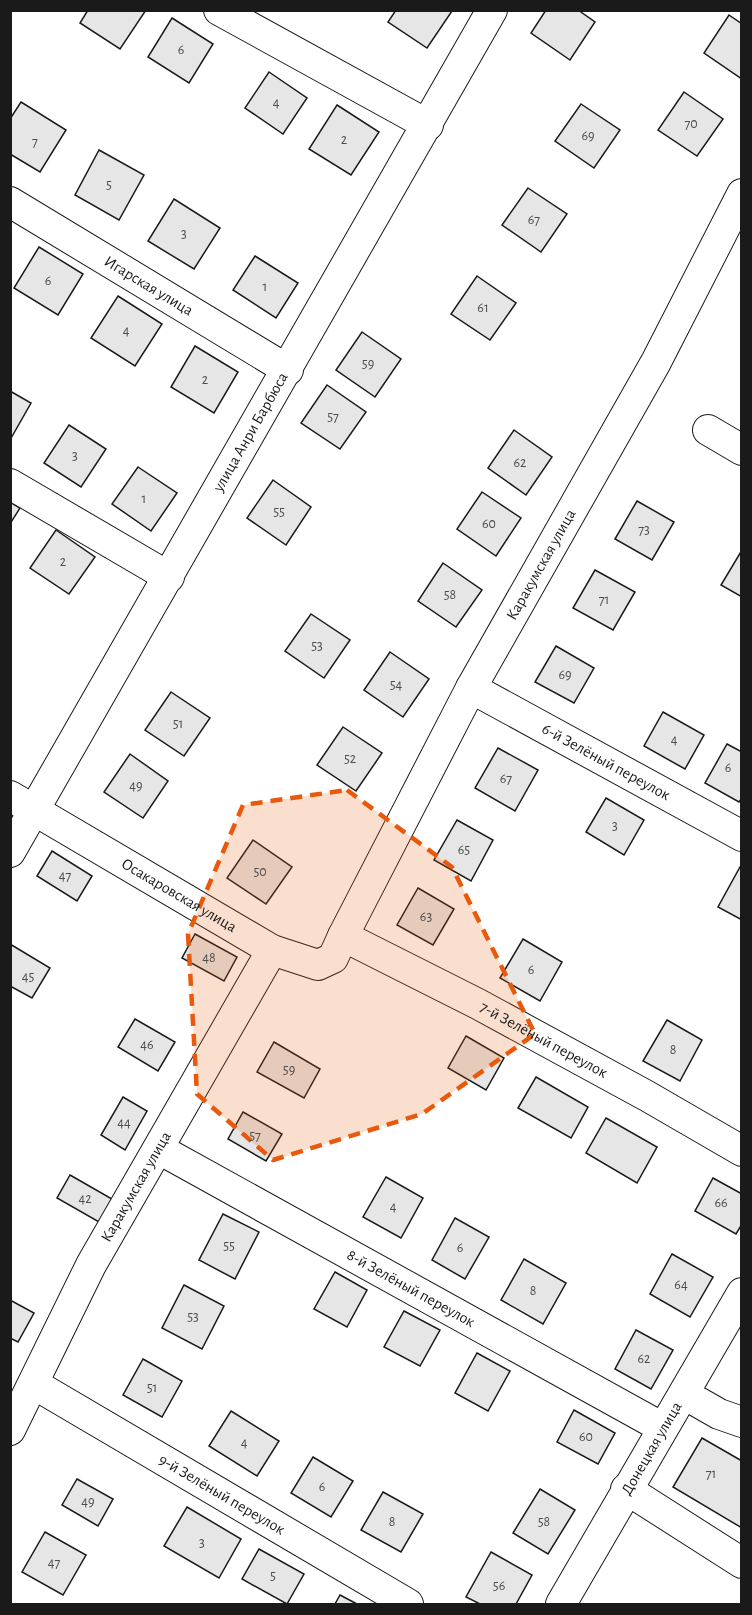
<svg xmlns="http://www.w3.org/2000/svg" width="752" height="1615" font-family="'Alegreya Sans',sans-serif">
<style>
.building{fill:#e6e6e6;stroke:#1a1a1a;stroke-width:1.5}
.lines{fill:none;stroke-linecap:round;stroke-linejoin:round}
.minor-casing{stroke:#1a1a1a;stroke-width:32}
.minor{stroke:#fff;stroke-width:30}
.marked{fill:#e8590c;fill-opacity:0.2;stroke:#e8590c;stroke-width:4.5;stroke-dasharray:12 8;stroke-linejoin:round}
.labels{text-anchor:middle;dominant-baseline:central;stroke-width:4.5;stroke-linejoin:round;paint-order:stroke}
.number-label{font-size:14px;fill:#4d4d4d}
.street-label{font-size:16px;fill:#1a1a1a;stroke:#fff}
</style>
<rect width="100%" height="100%" fill="#fff"/>
<g class="building">
<polygon points="88,10 146,10 120,49 80,23"/>
<polygon points="396,10 452,10 452,11 427,48 388,22"/>
<polygon points="546,10 578,10 595,22 570,60 531,33"/>
<polygon points="729,15 742,24 742,79 704,53"/>
<polygon points="172,18 213,44 189,83 148,57"/>
<polygon points="269,72 307,98 283,134 245,108"/>
<polygon points="684,92 723,119 697,156 658,130"/>
<polygon points="21,102 66,130 40,172 10,154 10,119"/>
<polygon points="581,104 620,130 594,168 555,141"/>
<polygon points="337,105 379,132 351,175 309,149"/>
<polygon points="99,150 144,175 119,220 75,195"/>
<polygon points="528,188 567,214 541,252 502,225"/>
<polygon points="174,199 220,228 194,269 148,241"/>
<polygon points="39,247 83,274 58,315 14,288"/>
<polygon points="255,256 298,283 276,318 233,290"/>
<polygon points="477,276 516,303 490,340 451,314"/>
<polygon points="118,296 162,324 135,366 91,338"/>
<polygon points="362,332 401,359 375,397 336,370"/>
<polygon points="195,346 238,372 214,413 171,387"/>
<polygon points="327,385 366,412 340,449 301,423"/>
<polygon points="10,391 31,403 10,440"/>
<polygon points="69,425 106,449 81,487 44,463"/>
<polygon points="514,430 552,457 526,495 488,468"/>
<polygon points="138,467 177,493 151,531 112,504"/>
<polygon points="273,480 311,507 286,545 247,518"/>
<polygon points="482,492 521,518 496,556 457,529"/>
<polygon points="637,501 674,522 652,560 615,539"/>
<polygon points="10,502 20,508 10,524"/>
<polygon points="56,530 95,557 69,594 30,568"/>
<polygon points="742,550 742,597 721,585"/>
<polygon points="443,563 482,590 456,627 418,601"/>
<polygon points="595,570 635,592 613,630 573,608"/>
<polygon points="311,614 350,640 324,678 285,651"/>
<polygon points="556,646 594,668 574,703 535,682"/>
<polygon points="390,652 429,679 403,717 364,690"/>
<polygon points="171,692 210,718 184,756 145,730"/>
<polygon points="663,712 704,735 685,769 644,746"/>
<polygon points="343,727 382,753 356,791 317,765"/>
<polygon points="727,744 742,752 742,798 739,802 705,783"/>
<polygon points="498,748 538,770 515,811 475,788"/>
<polygon points="130,754 168,781 143,818 104,792"/>
<polygon points="606,798 644,820 624,855 586,832"/>
<polygon points="457,820 493,840 471,881 434,860"/>
<polygon points="253,840 292,867 266,904 227,878"/>
<polygon points="52,851 92,876 77,901 37,876"/>
<polygon points="740,867 742,868 742,920 718,907"/>
<polygon points="418,888 454,909 433,945 397,925"/>
<polygon points="195,934 237,957 224,981 182,958"/>
<polygon points="523,939 562,962 540,1001 500,978"/>
<polygon points="10,944 50,968 32,998 10,986"/>
<polygon points="135,1019 175,1042 158,1071 118,1047"/>
<polygon points="667,1020 702,1040 680,1081 643,1061"/>
<polygon points="466,1036 504,1058 486,1090 448,1068"/>
<polygon points="274,1042 320,1069 304,1098 257,1072"/>
<polygon points="536,1077 588,1107 571,1138 518,1108"/>
<polygon points="123,1097 147,1111 125,1150 101,1135"/>
<polygon points="243,1112 282,1134 266,1161 228,1139"/>
<polygon points="606,1118 657,1147 637,1183 586,1153"/>
<polygon points="70,1175 112,1199 99,1222 57,1198"/>
<polygon points="386,1177 423,1198 401,1238 363,1217"/>
<polygon points="713,1178 742,1194 742,1224 736,1234 695,1211"/>
<polygon points="223,1214 259,1232 235,1279 199,1260"/>
<polygon points="455,1218 489,1237 465,1279 432,1260"/>
<polygon points="672,1254 713,1277 690,1317 650,1294"/>
<polygon points="524,1259 566,1283 543,1324 501,1300"/>
<polygon points="335,1272 367,1290 347,1327 314,1309"/>
<polygon points="184,1285 224,1306 202,1349 162,1328"/>
<polygon points="10,1300 34,1313 18,1342 10,1338"/>
<polygon points="404,1311 440,1330 420,1366 384,1347"/>
<polygon points="636,1330 673,1350 651,1389 615,1369"/>
<polygon points="477,1353 510,1371 488,1411 455,1393"/>
<polygon points="143,1359 182,1381 162,1417 123,1395"/>
<polygon points="574,1410 615,1433 598,1464 557,1442"/>
<polygon points="231,1411 279,1441 257,1476 209,1446"/>
<polygon points="702,1438 742,1461 742,1528 673,1487"/>
<polygon points="313,1457 353,1481 331,1517 291,1493"/>
<polygon points="77,1479 113,1499 98,1526 62,1505"/>
<polygon points="540,1489 575,1510 548,1554 513,1533"/>
<polygon points="383,1492 423,1514 401,1552 361,1530"/>
<polygon points="187,1507 241,1539 219,1578 164,1546"/>
<polygon points="45,1532 86,1555 63,1595 22,1572"/>
<polygon points="259,1549 304,1574 287,1604 242,1579"/>
<polygon points="491,1552 532,1575 516,1604 480,1604 466,1597"/>
<polygon points="340,1595 357,1604 335,1604"/>
</g>
<g class="lines">
<g class="minor-casing">
<g id="minor">
<polyline points="219,10 428,125"/>
<path id="s1" d="M 10,202 L 288,370"/>
<polyline points="708,430 742,450"/>
<polyline points="10,484 169,577"/>
<path id="s2" d="M 471,688 L 742,836"/>
<path id="s3" d="M 10,796 L 272,950 L 318,965 L 333,958 L 343,936 L 471,688 L 656,362 L 742,194"/>
<path id="s4" d="M 10,852 L 492,10"/>
<path id="s5" d="M 343,936 L 478,1004 L 647,1096 L 742,1151"/>
<path id="s6" d="M 159,1149 L 663,1428"/>
<path id="s7" d="M 34,1384 L 408,1604"/>
<polyline points="684,1394 719,1414 742,1422"/>
<path id="s8" d="M 10,1430 L 91,1265 L 272,950"/>
<polyline points="626,1489 742,1563"/>
<path id="s9" d="M 561,1604 L 742,1293"/>
</g>
</g>
<use href="#minor" class="minor"/>
</g>
<path class="marked" d="M 347,790 L 452,867 L 535,1034 L 422,1114 L 273,1160 L 197,1094 L 188,934 L 243,805 Z"/>
<g class="labels">
<g class="number-label">
<text x="181" y="50">6</text>
<text x="276" y="103">4</text>
<text x="691" y="124">70</text>
<text x="588" y="136">69</text>
<text x="344" y="140">2</text>
<text x="35" y="142">7</text>
<text x="109" y="185">5</text>
<text x="534" y="220">67</text>
<text x="184" y="234">3</text>
<text x="48" y="281">6</text>
<text x="265" y="287">1</text>
<text x="483" y="308">61</text>
<text x="126" y="331">4</text>
<text x="368" y="364">59</text>
<text x="205" y="380">2</text>
<text x="333" y="417">57</text>
<text x="75" y="456">3</text>
<text x="520" y="463">62</text>
<text x="144" y="499">1</text>
<text x="279" y="512">55</text>
<text x="489" y="524">60</text>
<text x="644" y="530">73</text>
<text x="63" y="562">2</text>
<text x="450" y="595">58</text>
<text x="604" y="600">71</text>
<text x="317" y="646">53</text>
<text x="565" y="675">69</text>
<text x="396" y="685">54</text>
<text x="178" y="724">51</text>
<text x="674" y="740">4</text>
<text x="350" y="759">52</text>
<text x="728" y="768">6</text>
<text x="506" y="779">67</text>
<text x="136" y="786">49</text>
<text x="615" y="826">3</text>
<text x="464" y="850">65</text>
<text x="260" y="872">50</text>
<text x="65" y="876">47</text>
<text x="426" y="917">63</text>
<text x="209" y="958">48</text>
<text x="531" y="970">6</text>
<text x="28" y="977">45</text>
<text x="147" y="1045">46</text>
<text x="673" y="1050">8</text>
<text x="289" y="1070">59</text>
<text x="124" y="1123">44</text>
<text x="255" y="1136">57</text>
<text x="85" y="1199">42</text>
<text x="721" y="1203">66</text>
<text x="393" y="1207">4</text>
<text x="229" y="1246">55</text>
<text x="460" y="1248">6</text>
<text x="681" y="1285">64</text>
<text x="533" y="1291">8</text>
<text x="193" y="1317">53</text>
<text x="644" y="1359">62</text>
<text x="152" y="1388">51</text>
<text x="586" y="1437">60</text>
<text x="244" y="1443">4</text>
<text x="711" y="1474">71</text>
<text x="322" y="1487">6</text>
<text x="88" y="1502">49</text>
<text x="392" y="1522">8</text>
<text x="544" y="1522">58</text>
<text x="202" y="1543">3</text>
<text x="54" y="1563">47</text>
<text x="273" y="1576">5</text>
<text x="499" y="1586">56</text>
</g>
<g class="street-label">
<text stroke="none"><textPath href="#s1" startOffset="162">Игарская улица</textPath></text>
<text stroke="none"><textPath href="#s4" startOffset="484">улица Анри Барбюса</textPath></text>
<text stroke="none"><textPath href="#s3" startOffset="814">Каракумская улица</textPath></text>
<text stroke="none"><textPath href="#s2" startOffset="154">6-й Зелёный переулок</textPath></text>
<text stroke="none"><textPath href="#s3" startOffset="196">Осакаровская улица</textPath></text>
<text stroke="none"><textPath href="#s5" startOffset="226">7-й Зелёный переулок</textPath></text>
<text stroke="none"><textPath href="#s8" startOffset="274">Каракумская улица</textPath></text>
<text stroke="none"><textPath href="#s6" startOffset="288">8-й Зелёный переулок</textPath></text>
<text stroke="none"><textPath href="#s9" startOffset="180">Донецкая улица</textPath></text>
<text stroke="none"><textPath href="#s7" startOffset="218">9-й Зелёный переулок</textPath></text>
</g>
</g>
<rect width="752" height="1615" fill="none" stroke="#1a1a1a" stroke-width="24"/>
</svg>
